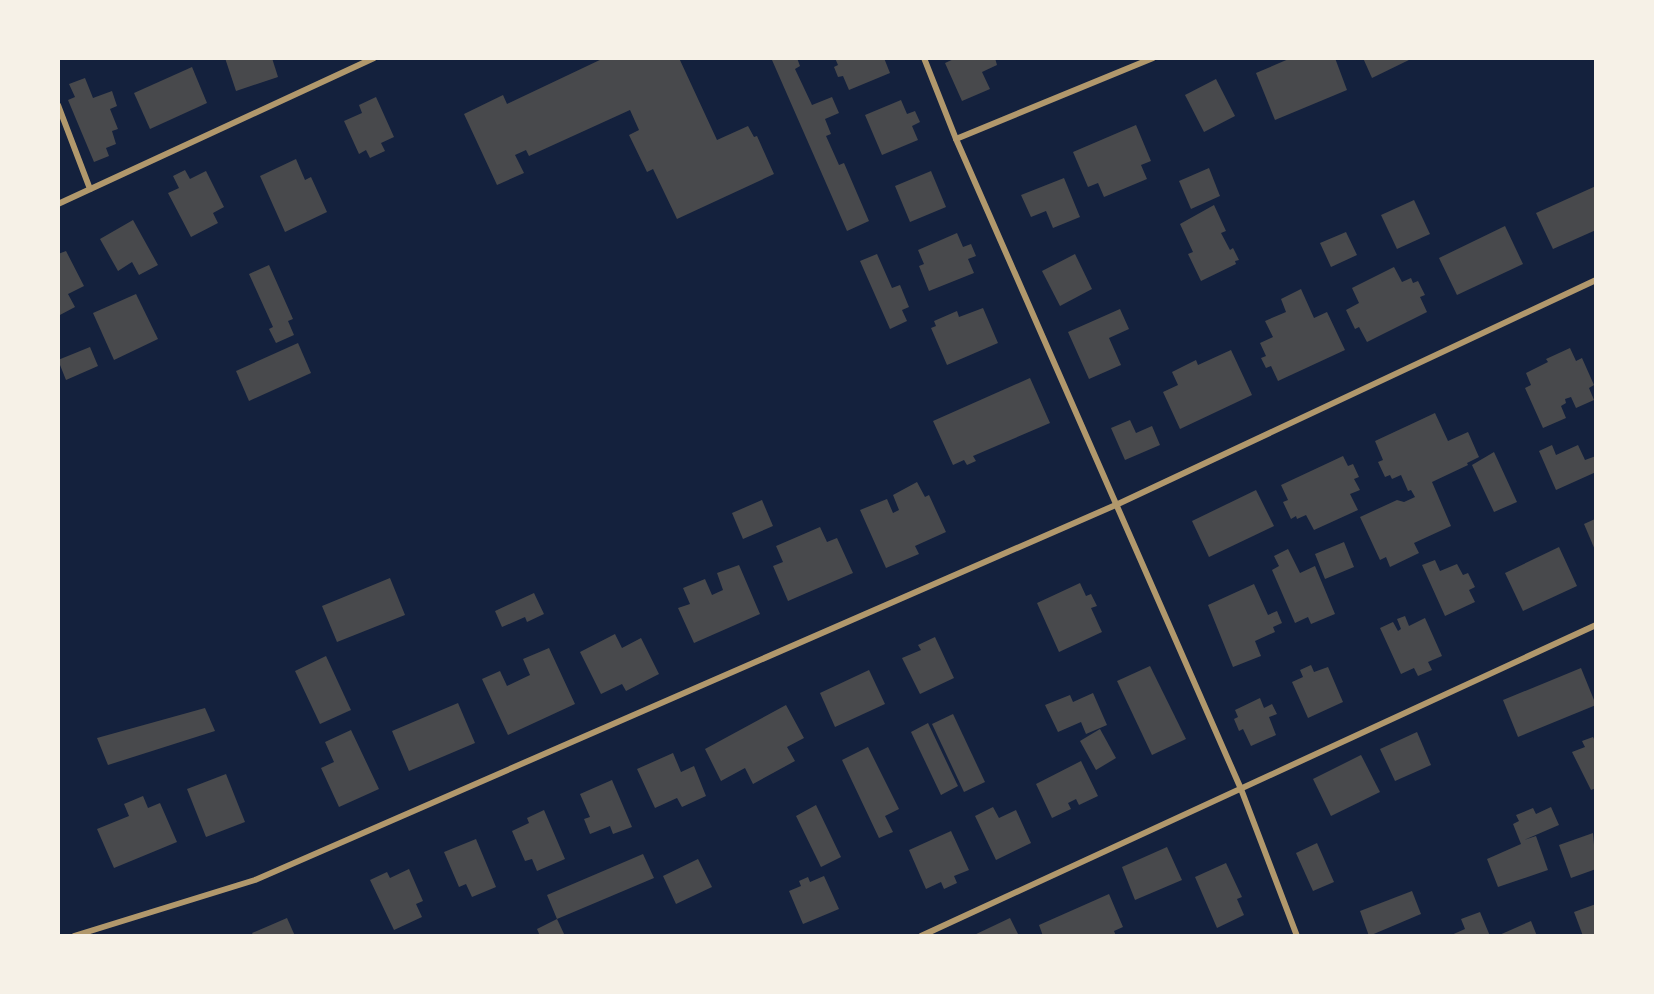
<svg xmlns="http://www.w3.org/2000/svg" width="1654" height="994" font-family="Rubik,sans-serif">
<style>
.building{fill:#48494c}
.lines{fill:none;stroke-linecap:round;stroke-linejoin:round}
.minor{stroke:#b1986c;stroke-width:6}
</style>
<rect width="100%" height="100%" fill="#14213d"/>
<g class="building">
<polygon points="225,58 272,58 278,77 236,91"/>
<polygon points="604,58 679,58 717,140 748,126 754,137 757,136 774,174 677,219 653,169 647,172 629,135 639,130 630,110 529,156 526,150 515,155 524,173 497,185 464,114 503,95 507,104"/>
<polygon points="775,58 797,58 800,66 795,69 812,105 832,97 839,113 825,119 831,134 826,136 839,165 844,163 869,221 847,231 772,60"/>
<polygon points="835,58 884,58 890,73 849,90 843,76 838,77 834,67 838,65"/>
<polygon points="956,58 995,58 997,65 982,72 990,89 962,101 945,63"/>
<polygon points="1291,58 1335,58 1347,90 1275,120 1256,73"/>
<polygon points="1363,58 1413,58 1372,78"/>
<polygon points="192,67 207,103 150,129 134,93"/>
<polygon points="85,78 93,98 112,91 117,106 110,109 118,129 112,131 116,144 106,148 109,156 94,162 68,100 75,97 69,84"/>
<polygon points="1216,79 1235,116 1204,132 1185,95"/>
<polygon points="376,97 394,137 381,143 385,151 370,158 366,150 359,154 344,121 362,113 359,105"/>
<polygon points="901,100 907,114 915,111 920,122 912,126 918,140 882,155 865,115"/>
<polygon points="1136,125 1151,161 1141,165 1147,179 1104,197 1098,183 1088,187 1073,152"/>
<polygon points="296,159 305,180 311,177 327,212 285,232 260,176"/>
<polygon points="1209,168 1220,196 1191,209 1179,181"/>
<polygon points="185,170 190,179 206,171 224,207 213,213 218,223 191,237 168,193 179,188 173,176"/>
<polygon points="931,171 946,207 910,222 895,186"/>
<polygon points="1064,178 1080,217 1053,228 1046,211 1031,217 1021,195"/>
<polygon points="1596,186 1596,230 1553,249 1536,213"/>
<polygon points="1414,200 1430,234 1397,249 1381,215"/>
<polygon points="1214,205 1226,231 1221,233 1230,250 1233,248 1239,260 1235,261 1236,264 1201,281 1188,254 1193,252 1180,224"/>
<polygon points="133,220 158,265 139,275 132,262 118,271 100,239"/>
<polygon points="1505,226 1523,264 1457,295 1439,258"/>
<polygon points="1346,232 1357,255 1331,267 1320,243"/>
<polygon points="957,233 963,247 971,244 976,256 968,259 974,273 929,291 919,266 924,264 918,250"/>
<polygon points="66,251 84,286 68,294 75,307 58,316 58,254"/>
<polygon points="877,254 892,288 900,285 909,307 902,310 907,321 890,329 860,261"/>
<polygon points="1075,254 1092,289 1060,306 1042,271"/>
<polygon points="269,265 293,319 288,321 294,335 276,343 269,329 273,327 249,274"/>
<polygon points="1394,267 1402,282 1411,278 1413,283 1418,281 1425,295 1420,297 1427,312 1367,342 1359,327 1355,329 1346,310 1359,303 1352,288"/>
<polygon points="1301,289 1314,318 1327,312 1345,350 1278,381 1271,366 1266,368 1261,358 1266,356 1260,343 1273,337 1265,321 1286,312 1281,299"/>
<polygon points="136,294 158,339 114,360 93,313"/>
<polygon points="983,308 998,343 947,365 931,328 936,326 934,321 957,311 959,317"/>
<polygon points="1120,309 1129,329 1109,338 1121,365 1089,379 1068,332"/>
<polygon points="298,343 311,373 249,401 236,371"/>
<polygon points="90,347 98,366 66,380 58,360"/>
<polygon points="1570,348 1576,361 1582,358 1594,385 1589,388 1594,400 1576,408 1571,397 1565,399 1566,403 1561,406 1566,418 1543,428 1525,388 1531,385 1526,373 1548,362 1546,359"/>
<polygon points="1231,350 1252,395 1180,429 1163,392 1178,385 1172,372 1196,360 1198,365"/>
<polygon points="1030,378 1050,423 973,456 976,461 967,465 964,460 953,465 933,421"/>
<polygon points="1435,413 1448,441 1468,432 1479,457 1467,463 1468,465 1432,482 1451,526 1414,543 1419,553 1390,567 1386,557 1380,560 1360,517 1397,500 1404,502 1415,497 1411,490 1408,491 1401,475 1392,479 1390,475 1385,477 1378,462 1383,460 1375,441"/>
<polygon points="1130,420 1136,433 1152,426 1160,445 1125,460 1111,428"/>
<polygon points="1552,445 1556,455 1578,445 1585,460 1596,456 1596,472 1556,490 1539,451"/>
<polygon points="1494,452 1517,502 1494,512 1472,465"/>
<polygon points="1343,456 1348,466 1353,464 1359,477 1354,479 1360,490 1350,494 1358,510 1314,530 1306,515 1297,519 1296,516 1291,519 1283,502 1288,500 1281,485"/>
<polygon points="917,482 925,497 929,495 946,532 915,546 919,554 886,568 860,510 887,499 893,513 899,510 893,495"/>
<polygon points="1256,490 1274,526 1209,557 1192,521"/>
<polygon points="762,500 773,526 743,539 732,513"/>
<polygon points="1595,519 1595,550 1584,524"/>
<polygon points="820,527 827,542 837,538 853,573 788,601 773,566 783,562 776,546"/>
<polygon points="1344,542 1354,567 1325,579 1315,554"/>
<polygon points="1559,547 1577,586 1523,611 1505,573"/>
<polygon points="1288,549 1300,573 1315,566 1335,614 1311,624 1308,617 1295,623 1272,570 1279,566 1274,556"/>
<polygon points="1435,560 1440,571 1457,564 1463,575 1468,573 1475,587 1469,590 1475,602 1445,616 1422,565"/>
<polygon points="739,565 760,614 694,643 678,608 690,604 683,588 705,579 712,595 723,590 717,573"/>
<polygon points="390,578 405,615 337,642 322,606"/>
<polygon points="1080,583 1086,596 1091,594 1097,606 1091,608 1102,632 1059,652 1037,603"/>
<polygon points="1254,584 1268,615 1277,611 1282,623 1273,627 1275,632 1255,641 1261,656 1233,667 1208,605"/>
<polygon points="534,593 544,614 527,622 525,617 502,627 495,611"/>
<polygon points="1405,616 1409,626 1425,618 1442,656 1428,662 1432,670 1418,676 1414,668 1401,674 1380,628 1393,622 1398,631 1401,629 1397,619"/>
<polygon points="615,634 622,648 641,638 659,674 626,691 622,684 601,694 580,652"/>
<polygon points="935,637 954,678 920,694 902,658 921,650 918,645"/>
<polygon points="549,648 575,704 508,735 482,679 500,671 507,686 530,675 523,659"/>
<polygon points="326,656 351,710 320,724 295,671"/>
<polygon points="1311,665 1314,672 1328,667 1343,702 1308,718 1292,682 1303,677 1300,670"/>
<polygon points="1150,666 1186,739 1152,755 1117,681"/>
<polygon points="1581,668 1596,705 1518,737 1503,700"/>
<polygon points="869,670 885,704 835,727 820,693"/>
<polygon points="1093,693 1107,725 1086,734 1081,722 1058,732 1045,705 1070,695 1073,702"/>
<polygon points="1260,698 1264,708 1272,704 1277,714 1269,717 1276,735 1251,746 1243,729 1239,731 1234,719 1238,717 1235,710"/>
<polygon points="458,703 475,743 409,771 392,731"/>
<polygon points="786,705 804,738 787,747 795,761 753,784 745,768 721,781 705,749"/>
<polygon points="205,708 215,731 108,765 97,738"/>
<polygon points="953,714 985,782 964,792 932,724"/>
<polygon points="928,723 958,786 941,795 911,732"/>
<polygon points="1100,729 1116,758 1096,770 1080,741"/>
<polygon points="351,730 379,789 339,807 321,768 334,762 325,742"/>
<polygon points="1417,732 1431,765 1395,781 1380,749"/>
<polygon points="1593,737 1596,743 1596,788 1591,790 1572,752 1585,747 1582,741"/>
<polygon points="868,747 899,809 885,816 893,832 879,838 842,760"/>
<polygon points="673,753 681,772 694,766 706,796 682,807 677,798 655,808 637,769"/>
<polygon points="1361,755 1380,792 1331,816 1313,779"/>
<polygon points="1081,761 1098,796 1079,805 1076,799 1068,803 1071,809 1052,818 1036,784"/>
<polygon points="226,774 245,822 206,837 187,789"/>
<polygon points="612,780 632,827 613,834 610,826 590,834 584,819 590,817 580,794"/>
<polygon points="143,796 148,808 160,803 177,842 114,868 97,829 129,816 124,804"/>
<polygon points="816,805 841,857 821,867 796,816"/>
<polygon points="993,807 999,818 1016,810 1031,843 996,860 975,816"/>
<polygon points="1551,807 1559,825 1524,840 1536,836 1548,870 1498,887 1487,859 1521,844 1513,824 1519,821 1516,815 1533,808 1536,814"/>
<polygon points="544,810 565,859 537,871 532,859 525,861 512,831 529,823 527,818"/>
<polygon points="951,831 969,870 954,876 957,883 944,889 941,882 926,889 909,850"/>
<polygon points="1593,833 1596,869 1571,878 1559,845"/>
<polygon points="476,839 496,887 472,897 466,884 459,887 444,852"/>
<polygon points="1317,843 1334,882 1313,891 1296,853"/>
<polygon points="1167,847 1182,880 1135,900 1122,867"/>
<polygon points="643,854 654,878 557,919 547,895"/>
<polygon points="698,859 712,887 676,904 663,876"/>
<polygon points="1226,863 1242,897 1237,899 1244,915 1217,928 1195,877"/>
<polygon points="409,869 423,901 416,904 422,917 394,930 370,880 387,872 390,878"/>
<polygon points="824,876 839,909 803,924 789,891 801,886 799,881 808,877 810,882"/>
<polygon points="1412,891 1421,914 1369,936 1360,911"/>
<polygon points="1109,894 1123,927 1114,931 1116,936 1043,936 1039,925"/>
<polygon points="1596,904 1596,936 1583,936 1574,912"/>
<polygon points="1480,912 1490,936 1449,936 1465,929 1461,919"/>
<polygon points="287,918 295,936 254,936 252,933"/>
<polygon points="1010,918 1019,936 972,936"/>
<polygon points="557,919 565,936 540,936 537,929"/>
<polygon points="1531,921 1537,936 1497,936"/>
</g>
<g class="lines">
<g class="minor">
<polyline points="924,58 956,139 1241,789 1297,936"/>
<polyline points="58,105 90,189"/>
<polyline points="956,139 1153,58"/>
<polyline points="58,204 374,58"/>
<polyline points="74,936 255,880 1118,504 1596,280"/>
<polyline points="921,936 1596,625"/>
</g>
</g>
<rect width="1654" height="994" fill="none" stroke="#f6f1e7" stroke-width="120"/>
</svg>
